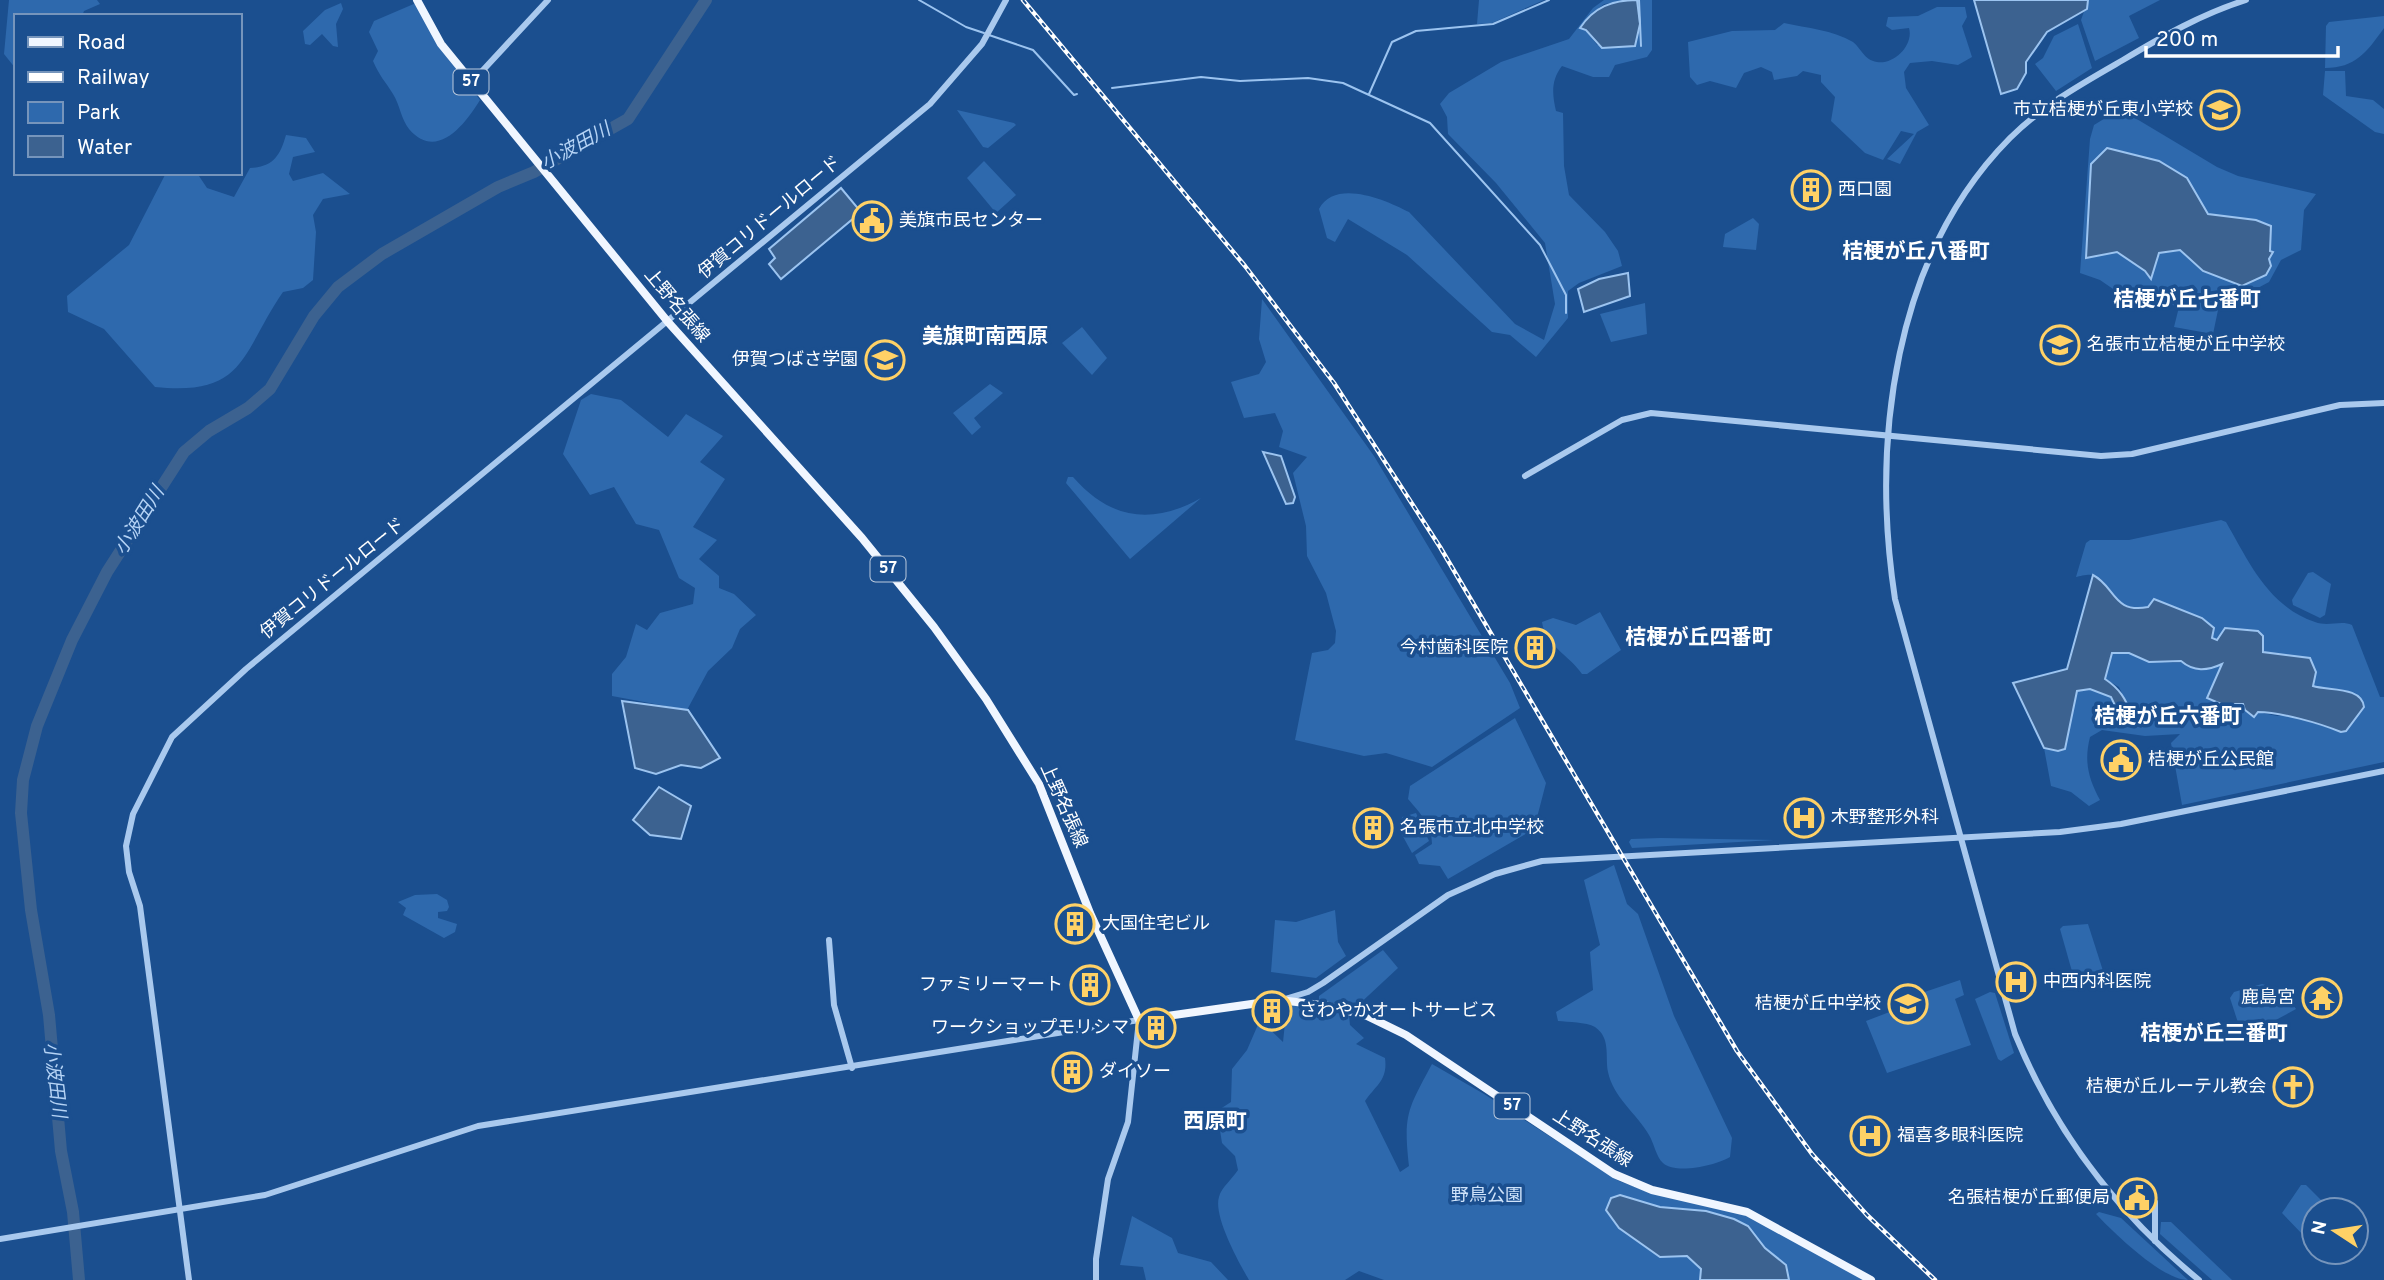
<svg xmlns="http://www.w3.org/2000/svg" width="2384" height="1280" font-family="Overpass,'Noto Sans JP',sans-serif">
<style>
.green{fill:#2e69ad}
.water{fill:#3c6290;stroke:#9cc4f0;stroke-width:2}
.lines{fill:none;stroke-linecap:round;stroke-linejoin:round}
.stream{stroke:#9cc4f0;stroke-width:2}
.river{stroke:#3c6290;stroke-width:12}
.minor{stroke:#a9c9ee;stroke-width:6}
.major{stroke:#f0f6ff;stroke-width:8}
.rail-casing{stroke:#fff;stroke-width:4.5}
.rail{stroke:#1b4f8f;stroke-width:2;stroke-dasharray:5;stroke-linecap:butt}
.labels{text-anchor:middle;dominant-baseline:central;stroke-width:7;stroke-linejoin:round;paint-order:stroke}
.shield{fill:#1b4f8f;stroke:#bbcadd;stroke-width:2}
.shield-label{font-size:16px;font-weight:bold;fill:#fff}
.poi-label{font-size:18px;fill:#fff;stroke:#1b4f8f;text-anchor:start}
.street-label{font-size:18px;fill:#fff;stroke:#1b4f8f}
.park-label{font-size:18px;fill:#cfe3fa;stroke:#1b4f8f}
.water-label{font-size:19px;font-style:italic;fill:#b5d3f5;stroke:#1b4f8f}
.quarter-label{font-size:21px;font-weight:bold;fill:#fff;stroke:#1b4f8f}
</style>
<rect width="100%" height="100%" fill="#1b4f8f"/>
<g class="green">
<polygon points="9,0 97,0 100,4 84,11 82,16 16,16 16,69 4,54"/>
<polygon points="1479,0 1544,0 1492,23 1477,24"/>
<path d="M 1604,0 L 1630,0 L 1604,4 L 1586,19 L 1586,30 L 1597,45 L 1635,46 L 1640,24 L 1637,0 L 1652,0 L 1652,50 L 1647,57 L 1615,65 L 1609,77 L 1593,77 L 1562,66 C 1551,80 1552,94 1556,111 L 1563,113 L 1564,166 L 1569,195 L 1605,232 L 1618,251 L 1622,266 L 1579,283 L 1568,291 L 1568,318 L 1536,357 L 1510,335 L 1492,332 L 1407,255 L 1348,219 L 1335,242 L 1327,238 L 1319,209 C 1335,178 1386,200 1409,212 L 1515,324 L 1544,340 L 1555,304 L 1545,243 L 1496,183 L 1448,134 L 1447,117 L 1440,104 L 1449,93 L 1501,62 L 1569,39 L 1593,8 Z"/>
<polygon points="2088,0 2160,0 2129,16 2139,38 2095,61 2081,20"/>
<polygon points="341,3 343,9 336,24 338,47 333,46 322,34 310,45 305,44 303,31 325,10"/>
<path d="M 416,3 L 446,55 L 480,100 C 466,123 437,162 409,129 C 401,119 400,105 393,94 C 385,81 380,77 373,61 L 378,51 L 369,32 L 374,21 Z"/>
<path d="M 1937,7 L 1965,7 L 1967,17 L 1962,26 L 1972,57 L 1958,65 L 1932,61 L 1910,63 L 1904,72 L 1906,88 L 1929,125 L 1917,132 L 1900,164 L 1887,159 L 1914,134 L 1901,131 L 1883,160 L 1865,153 L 1831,121 L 1835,97 L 1821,82 L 1821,75 L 1803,71 L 1797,76 L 1774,80 L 1772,72 L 1761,67 L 1744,73 L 1736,88 L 1710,81 L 1697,85 L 1690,77 L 1688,42 L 1732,31 L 1775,30 L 1784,23 C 1807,28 1833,30 1853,42 C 1861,48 1864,60 1877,62 C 1894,65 1914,45 1909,28 L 1892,30 L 1886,26 L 1888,17 L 1918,16 Z"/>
<path d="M 2384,16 L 2384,28 C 2367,52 2355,68 2325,68 L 2326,26 L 2329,22 Z"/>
<polygon points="2078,24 2092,68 2056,91 2035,64 2043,58 2054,36"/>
<polygon points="2325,71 2345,71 2346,96 2373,100 2384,109 2384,134 2375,132 2323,95"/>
<polygon points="2120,109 2217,167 2238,176 2316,194 2304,210 2301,250 2281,260 2269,282 2241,297 2222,291 2213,334 2174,327 2179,307 2155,300 2146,303 2129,300 2100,280 2080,273 2090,139 2094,125"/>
<polygon points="957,110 1014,123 1016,125 988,148 983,147"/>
<path d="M 286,135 L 306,138 L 315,152 L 293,157 L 289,174 L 293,181 L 323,173 L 350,194 L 323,199 L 313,215 L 316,232 L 313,280 L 303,288 L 283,292 C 240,355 246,396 155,387 L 104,329 L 68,312 L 67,296 L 129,245 L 166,173 L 197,173 L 207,188 L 234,197 L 250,168 C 273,167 280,156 286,135 Z"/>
<polygon points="984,161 1016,195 996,213 967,178"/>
<polygon points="1753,218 1759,224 1756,250 1723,247 1725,234"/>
<polygon points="1262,299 1374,456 1510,683 1520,708 1432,767 1386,753 1364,756 1295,740 1312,653 1328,650 1335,643 1336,631 1326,593 1307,556 1306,526 1293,473 1307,457 1279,447 1283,431 1275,413 1244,418 1231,382 1259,374 1266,362 1259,339"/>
<polygon points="1645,303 1647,334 1611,342 1600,314"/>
<polygon points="1082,327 1107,358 1092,375 1062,343"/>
<polygon points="990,384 1003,393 974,418 981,427 972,435 953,413"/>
<polygon points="591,394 621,400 668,437 686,414 723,436 700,462 725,479 693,527 717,540 699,559 719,576 719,588 734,594 756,615 740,629 732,648 708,671 687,710 612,696 612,674 626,657 636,624 647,630 660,613 693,604 695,588 679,578 659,530 636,524 614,487 590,495 563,454 581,400"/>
<path d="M 1068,477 L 1073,477 C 1110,519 1151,526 1201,498 L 1130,559 L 1066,483 Z"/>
<path d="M 2221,520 L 2226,522 C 2249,562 2268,606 2315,622 C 2328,627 2341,620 2352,625 L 2380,697 L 2384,697 L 2384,762 L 2182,805 L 2171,743 L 2180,734 L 2145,736 L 2102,730 L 2090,737 C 2084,761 2088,778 2100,800 L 2089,806 L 2071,792 L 2051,786 L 2044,748 L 2058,751 L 2065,748 L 2077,691 L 2090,689 L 2111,697 L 2121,718 L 2129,720 L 2132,714 L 2119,687 L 2105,679 L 2112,653 L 2129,653 L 2149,662 L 2223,664 L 2221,704 L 2243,704 L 2258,712 L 2277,716 L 2288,715 L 2341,732 L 2364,707 L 2342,691 L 2313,686 L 2310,658 L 2263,652 L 2263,636 L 2217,640 L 2212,638 L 2213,628 L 2201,618 L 2154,599 L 2148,607 C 2108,615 2112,578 2093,575 C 2088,574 2080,576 2076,577 L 2086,543 L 2090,540 L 2129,540 Z"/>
<polygon points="2313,572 2331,584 2325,615 2320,618 2293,605 2292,600 2308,573"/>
<path d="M 1600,612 L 1621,650 L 1587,674 L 1582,674 C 1569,655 1545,645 1542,622 L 1553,618 L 1576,625 Z"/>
<path d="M 1515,718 L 1546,783 L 1534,829 L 1448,879 L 1440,866 L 1419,864 L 1415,855 L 1432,844 C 1432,825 1420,813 1408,799 L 1410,786 Z"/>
<polygon points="1416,813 1429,841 1412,853 1400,831 1402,817"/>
<polygon points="1661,838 1774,840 1632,848 1629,842 1631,839"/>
<path d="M 1614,865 L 1627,904 L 1638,914 L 1674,1016 L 1732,1138 L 1730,1157 C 1717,1165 1676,1175 1663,1163 C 1656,1157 1654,1143 1649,1135 C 1637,1114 1613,1097 1608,1072 C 1605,1056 1611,1038 1595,1027 C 1586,1022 1568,1022 1558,1021 L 1556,1012 L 1593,990 L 1590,952 L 1600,945 L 1584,880 Z"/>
<polygon points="437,894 447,900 449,907 447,911 438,912 438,918 457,924 455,932 444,938 403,915 406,908 398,902 415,895"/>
<polygon points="1335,910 1338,942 1346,956 1316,978 1271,972 1275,920 1296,922"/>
<polygon points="2088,924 2104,974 2102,978 2080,985 2075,982 2060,929 2063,926"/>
<polygon points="1383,950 1398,968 1355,1008 1319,1000 1319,996"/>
<polygon points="1960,980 1964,995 1955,999 1971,1045 1887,1073 1866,1021 1900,1008 1898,1001"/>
<polygon points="2262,984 2281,989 2296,1009 2243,1038 2230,998 2234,992"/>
<polygon points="1990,992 1995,993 2014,1053 2001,1061 1998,1059 1975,999"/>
<path d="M 1287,1004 L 1349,1015 L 1350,1025 L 1364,1038 L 1356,1044 L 1385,1058 C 1388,1080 1376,1085 1365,1101 L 1400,1172 L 1409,1166 C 1403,1114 1408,1109 1432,1064 L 1484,1094 L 1619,1181 L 1651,1193 L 1717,1206 L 1754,1218 L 1865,1280 L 1384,1280 L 1359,1271 L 1345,1280 L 1249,1280 C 1239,1263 1213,1216 1219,1197 C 1221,1188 1233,1178 1238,1170 L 1235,1156 L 1222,1143 L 1217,1111 L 1231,1102 L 1232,1069 L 1247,1050 L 1260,1020 L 1283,1042 Z"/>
<polygon points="2301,1185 2306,1185 2330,1209 2314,1210 2314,1233 2311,1237 2305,1237 2282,1213"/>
<path d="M 2099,1212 L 2121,1218 L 2188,1280 C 2162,1280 2114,1233 2096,1214 Z"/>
<polygon points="1132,1216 1172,1238 1178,1253 1211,1262 1228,1280 1146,1280 1143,1267 1120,1265"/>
<polygon points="2161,1222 2171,1222 2232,1280 2212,1280 2160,1234"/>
</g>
<g class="water">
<path d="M 1637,0 L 1640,24 L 1635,46 L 1602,48 L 1586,30 L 1580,28 C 1594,7 1612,0 1637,0 Z"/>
<polygon points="1974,0 2088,0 2087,9 2047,32 2026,62 2026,73 2017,89 2001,94"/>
<polygon points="2107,148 2159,161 2187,178 2208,214 2256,220 2271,226 2270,251 2273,252 2269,259 2271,266 2266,275 2242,286 2203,271 2180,250 2159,253 2151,279 2145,271 2117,252 2086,258 2091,164"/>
<polygon points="841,188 861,212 781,279 769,264 775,258 769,249"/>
<polygon points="1628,273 1630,296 1584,312 1578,289 1599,279"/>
<polygon points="1263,452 1281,456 1295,497 1293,503 1286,504"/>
<path d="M 2093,575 C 2115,586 2113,614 2148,607 L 2154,599 L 2202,618 L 2214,628 L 2212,638 L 2217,640 L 2225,628 L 2258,631 L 2263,636 L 2263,652 L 2310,658 L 2316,672 L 2313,686 C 2328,691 2362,686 2364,707 L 2346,731 L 2341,732 C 2319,723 2280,712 2258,712 L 2254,717 L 2245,710 L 2243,704 L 2221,704 L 2207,698 L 2222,664 C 2207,671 2194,672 2181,661 L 2149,662 L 2129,653 L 2112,653 L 2105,679 C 2120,689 2125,698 2132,715 L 2129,721 L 2121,718 L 2111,697 L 2090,689 L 2077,691 L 2065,749 L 2058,751 L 2044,748 L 2013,683 L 2067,669 Z"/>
<polygon points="622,701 688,710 720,758 701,768 681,765 656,774 635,768"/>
<polygon points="659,787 691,806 681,839 650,835 633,820"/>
<polygon points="1620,1195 1660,1207 1706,1211 1734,1219 1748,1226 1765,1248 1786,1265 1789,1280 1700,1280 1701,1269 1687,1256 1660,1257 1619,1228 1606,1210 1611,1198"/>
</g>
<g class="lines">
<g class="stream">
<polyline points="919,0 966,27 984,33"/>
<polyline points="1639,0 1641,46"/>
<polyline points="989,35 1033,50 1074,95 1077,94"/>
<polyline points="1112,88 1201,77 1240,81 1308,78 1343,83 1430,123 1540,245 1566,295 1566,313"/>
<polyline points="1369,94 1392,42 1416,31 1493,24 1549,0"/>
</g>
<polyline class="river" points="79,1280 73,1212 61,1151 49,1015 31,910 21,813 23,780 37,726 72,640 107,572 184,452 209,431 248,408 270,389 314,316 338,287 382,254 498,187 534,172 628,119 706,0"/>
<g class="minor">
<polyline points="472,82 548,0"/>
<polyline points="1525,476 1622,420 1651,413 2101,456 2132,454 2340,405 2384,403"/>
<polyline points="829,940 834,1005 852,1068"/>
<polyline points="1285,999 1308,992 1323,983 1448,895 1495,874 1542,861 2060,832 2121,824 2384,771"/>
<polyline points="2155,1202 2155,1241"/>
<polyline points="0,1239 265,1195 478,1126 1139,1020 1128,1122 1108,1179 1096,1259 1096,1280"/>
<polyline points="189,1280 140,906 129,872 126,846 133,814 172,737 246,669 930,104 982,44 1006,0"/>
<path d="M 2199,1280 C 2117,1213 2055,1132 2015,1034 L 1895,599 C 1871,442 1893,256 2010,138 C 2043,105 2083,83 2123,60 C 2163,36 2202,14 2246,0"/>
</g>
<polyline class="major" points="417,0 441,44 472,82 668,322 862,538 934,627 986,699 1039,784 1090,913 1139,1020 1280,1000 1329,1006 1367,1016 1406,1035 1614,1174 1652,1190 1747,1212 1871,1280"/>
<g class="rail-casing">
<polyline id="rail" points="1023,0 1245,266 1334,383 1440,547 1737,1051 1812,1154 1867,1215 1935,1280"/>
</g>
<use href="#rail" class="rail"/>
</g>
<defs>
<g id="school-ring" transform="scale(2.0125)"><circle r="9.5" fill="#1b4f8f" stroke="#ffd166" stroke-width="1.5"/><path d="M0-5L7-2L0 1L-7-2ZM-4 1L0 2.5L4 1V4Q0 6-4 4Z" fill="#ffd166"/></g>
<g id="building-ring" transform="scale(2.0125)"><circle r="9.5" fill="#1b4f8f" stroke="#ffd166" stroke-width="1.5"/><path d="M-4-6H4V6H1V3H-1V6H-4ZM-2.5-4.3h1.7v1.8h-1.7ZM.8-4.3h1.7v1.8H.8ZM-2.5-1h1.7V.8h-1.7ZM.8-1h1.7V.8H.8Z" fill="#ffd166"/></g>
<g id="civic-ring" transform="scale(2.0125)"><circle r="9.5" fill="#1b4f8f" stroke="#ffd166" stroke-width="1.5"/><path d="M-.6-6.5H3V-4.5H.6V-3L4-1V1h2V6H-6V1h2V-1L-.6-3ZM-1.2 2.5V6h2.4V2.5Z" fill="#ffd166"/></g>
<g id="hospital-ring" transform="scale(2.0125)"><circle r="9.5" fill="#1b4f8f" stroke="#ffd166" stroke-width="1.5"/><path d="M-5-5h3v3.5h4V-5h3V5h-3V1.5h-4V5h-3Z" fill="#ffd166"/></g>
<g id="temple-ring" transform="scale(2.0125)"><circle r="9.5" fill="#1b4f8f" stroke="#ffd166" stroke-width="1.5"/><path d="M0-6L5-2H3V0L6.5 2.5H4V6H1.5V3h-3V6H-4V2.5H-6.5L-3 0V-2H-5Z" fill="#ffd166"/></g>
<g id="church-ring" transform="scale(2.0125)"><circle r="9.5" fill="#1b4f8f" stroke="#ffd166" stroke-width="1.5"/><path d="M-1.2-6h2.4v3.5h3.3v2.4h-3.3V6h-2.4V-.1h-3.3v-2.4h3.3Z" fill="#ffd166"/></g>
</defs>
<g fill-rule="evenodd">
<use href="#school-ring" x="2220" y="110"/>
<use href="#building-ring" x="1811" y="190"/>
<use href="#civic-ring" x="872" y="221"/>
<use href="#school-ring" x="2060" y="345"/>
<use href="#school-ring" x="885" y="360"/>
<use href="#building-ring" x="1535" y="648"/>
<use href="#civic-ring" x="2121" y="760"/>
<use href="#hospital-ring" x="1804" y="818"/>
<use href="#building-ring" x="1373" y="828"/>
<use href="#building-ring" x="1075" y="924"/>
<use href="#hospital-ring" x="2016" y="982"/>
<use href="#building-ring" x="1090" y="985"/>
<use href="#temple-ring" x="2322" y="998"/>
<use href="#school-ring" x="1908" y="1004"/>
<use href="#building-ring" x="1272" y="1011"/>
<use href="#building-ring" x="1156" y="1028"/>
<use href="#building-ring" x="1072" y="1072"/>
<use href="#church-ring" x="2293" y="1087"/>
<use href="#hospital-ring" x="1870" y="1136"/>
<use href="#civic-ring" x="2137" y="1198"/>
</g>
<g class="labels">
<g class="shield">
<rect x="453.5" y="69.5" width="35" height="25" rx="5"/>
<rect x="870.5" y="556.5" width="35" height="25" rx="5"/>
<rect x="1494.5" y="1093.5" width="35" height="25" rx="5"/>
</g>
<g class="shield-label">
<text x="471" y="82">57</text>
<text x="888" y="569">57</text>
<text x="1512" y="1106">57</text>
</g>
<g class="poi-label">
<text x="2193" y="110" text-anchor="end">市立桔梗が丘東小学校</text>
<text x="1838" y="190">西口園</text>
<text x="899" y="221">美旗市民センター</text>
<text x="2087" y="345">名張市立桔梗が丘中学校</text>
<text x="858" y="360" text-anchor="end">伊賀つばさ学園</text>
<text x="1508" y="648" text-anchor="end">今村歯科医院</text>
<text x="2148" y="760">桔梗が丘公民館</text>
<text x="1831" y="818">木野整形外科</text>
<text x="1400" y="828">名張市立北中学校</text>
<text x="1102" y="924">大国住宅ビル</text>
<text x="2043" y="982">中西内科医院</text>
<text x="1063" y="985" text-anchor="end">ファミリーマート</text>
<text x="2295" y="998" text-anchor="end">鹿島宮</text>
<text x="1881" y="1004" text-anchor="end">桔梗が丘中学校</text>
<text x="1299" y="1011">さわやかオートサービス</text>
<text x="1129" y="1028" text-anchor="end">ワークショップモリシマ</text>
<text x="1099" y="1072">ダイソー</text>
<text x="2266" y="1087" text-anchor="end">桔梗が丘ルーテル教会</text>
<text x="1897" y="1136">福喜多眼科医院</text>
<text x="2110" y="1198" text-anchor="end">名張桔梗が丘郵便局</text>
</g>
<g class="street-label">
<text transform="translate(770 218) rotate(-40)">伊賀コリドールロード</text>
<text transform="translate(676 306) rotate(50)">上野名張線</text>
<text transform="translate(333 579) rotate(-39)">伊賀コリドールロード</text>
<text transform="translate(1063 806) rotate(66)">上野名張線</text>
<text transform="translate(1592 1139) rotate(33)">上野名張線</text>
</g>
<g class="park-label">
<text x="1487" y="1196">野鳥公園</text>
</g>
<g class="water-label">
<text transform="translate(576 147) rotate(-29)">小波田川</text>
<text transform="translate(140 521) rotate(-58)">小波田川</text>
<text transform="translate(54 1080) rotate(83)">小波田川</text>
</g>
<g class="quarter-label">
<text x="1916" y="252">桔梗が丘八番町</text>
<text x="2187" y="300">桔梗が丘七番町</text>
<text x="985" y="337">美旗町南西原</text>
<text x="1699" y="638">桔梗が丘四番町</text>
<text x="2168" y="717">桔梗が丘六番町</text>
<text x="2214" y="1034">桔梗が丘三番町</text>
<text x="1215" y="1122">西原町</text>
</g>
</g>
<rect x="14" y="14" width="228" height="161" fill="#1b4f8f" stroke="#7695bc" stroke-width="2"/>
<rect x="28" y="37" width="35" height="10" fill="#f0f6ff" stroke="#7695bc" stroke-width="2"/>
<text x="77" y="49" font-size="21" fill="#ffffff">Road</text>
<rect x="28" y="72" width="35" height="10" fill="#ffffff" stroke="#7695bc" stroke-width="2"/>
<text x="77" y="84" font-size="21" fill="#ffffff">Railway</text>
<rect x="28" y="102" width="35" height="21" fill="#2e69ad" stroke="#7695bc" stroke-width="2"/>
<text x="77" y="119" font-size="21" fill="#ffffff">Park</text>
<rect x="28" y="136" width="35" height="21" fill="#3c6290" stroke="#7695bc" stroke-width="2"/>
<text x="77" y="154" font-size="21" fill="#ffffff">Water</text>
<g transform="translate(2335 1231) rotate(282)"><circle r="33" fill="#1b4f8f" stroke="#7695bc" stroke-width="2"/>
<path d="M0-5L12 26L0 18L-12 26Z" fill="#ffd166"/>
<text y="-10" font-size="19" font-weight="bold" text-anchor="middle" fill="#ffffff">N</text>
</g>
<path d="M2146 46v10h192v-10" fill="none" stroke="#ffffff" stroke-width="3.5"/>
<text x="2156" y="46" font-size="21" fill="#ffffff" stroke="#1b4f8f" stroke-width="5" paint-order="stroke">200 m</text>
</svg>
